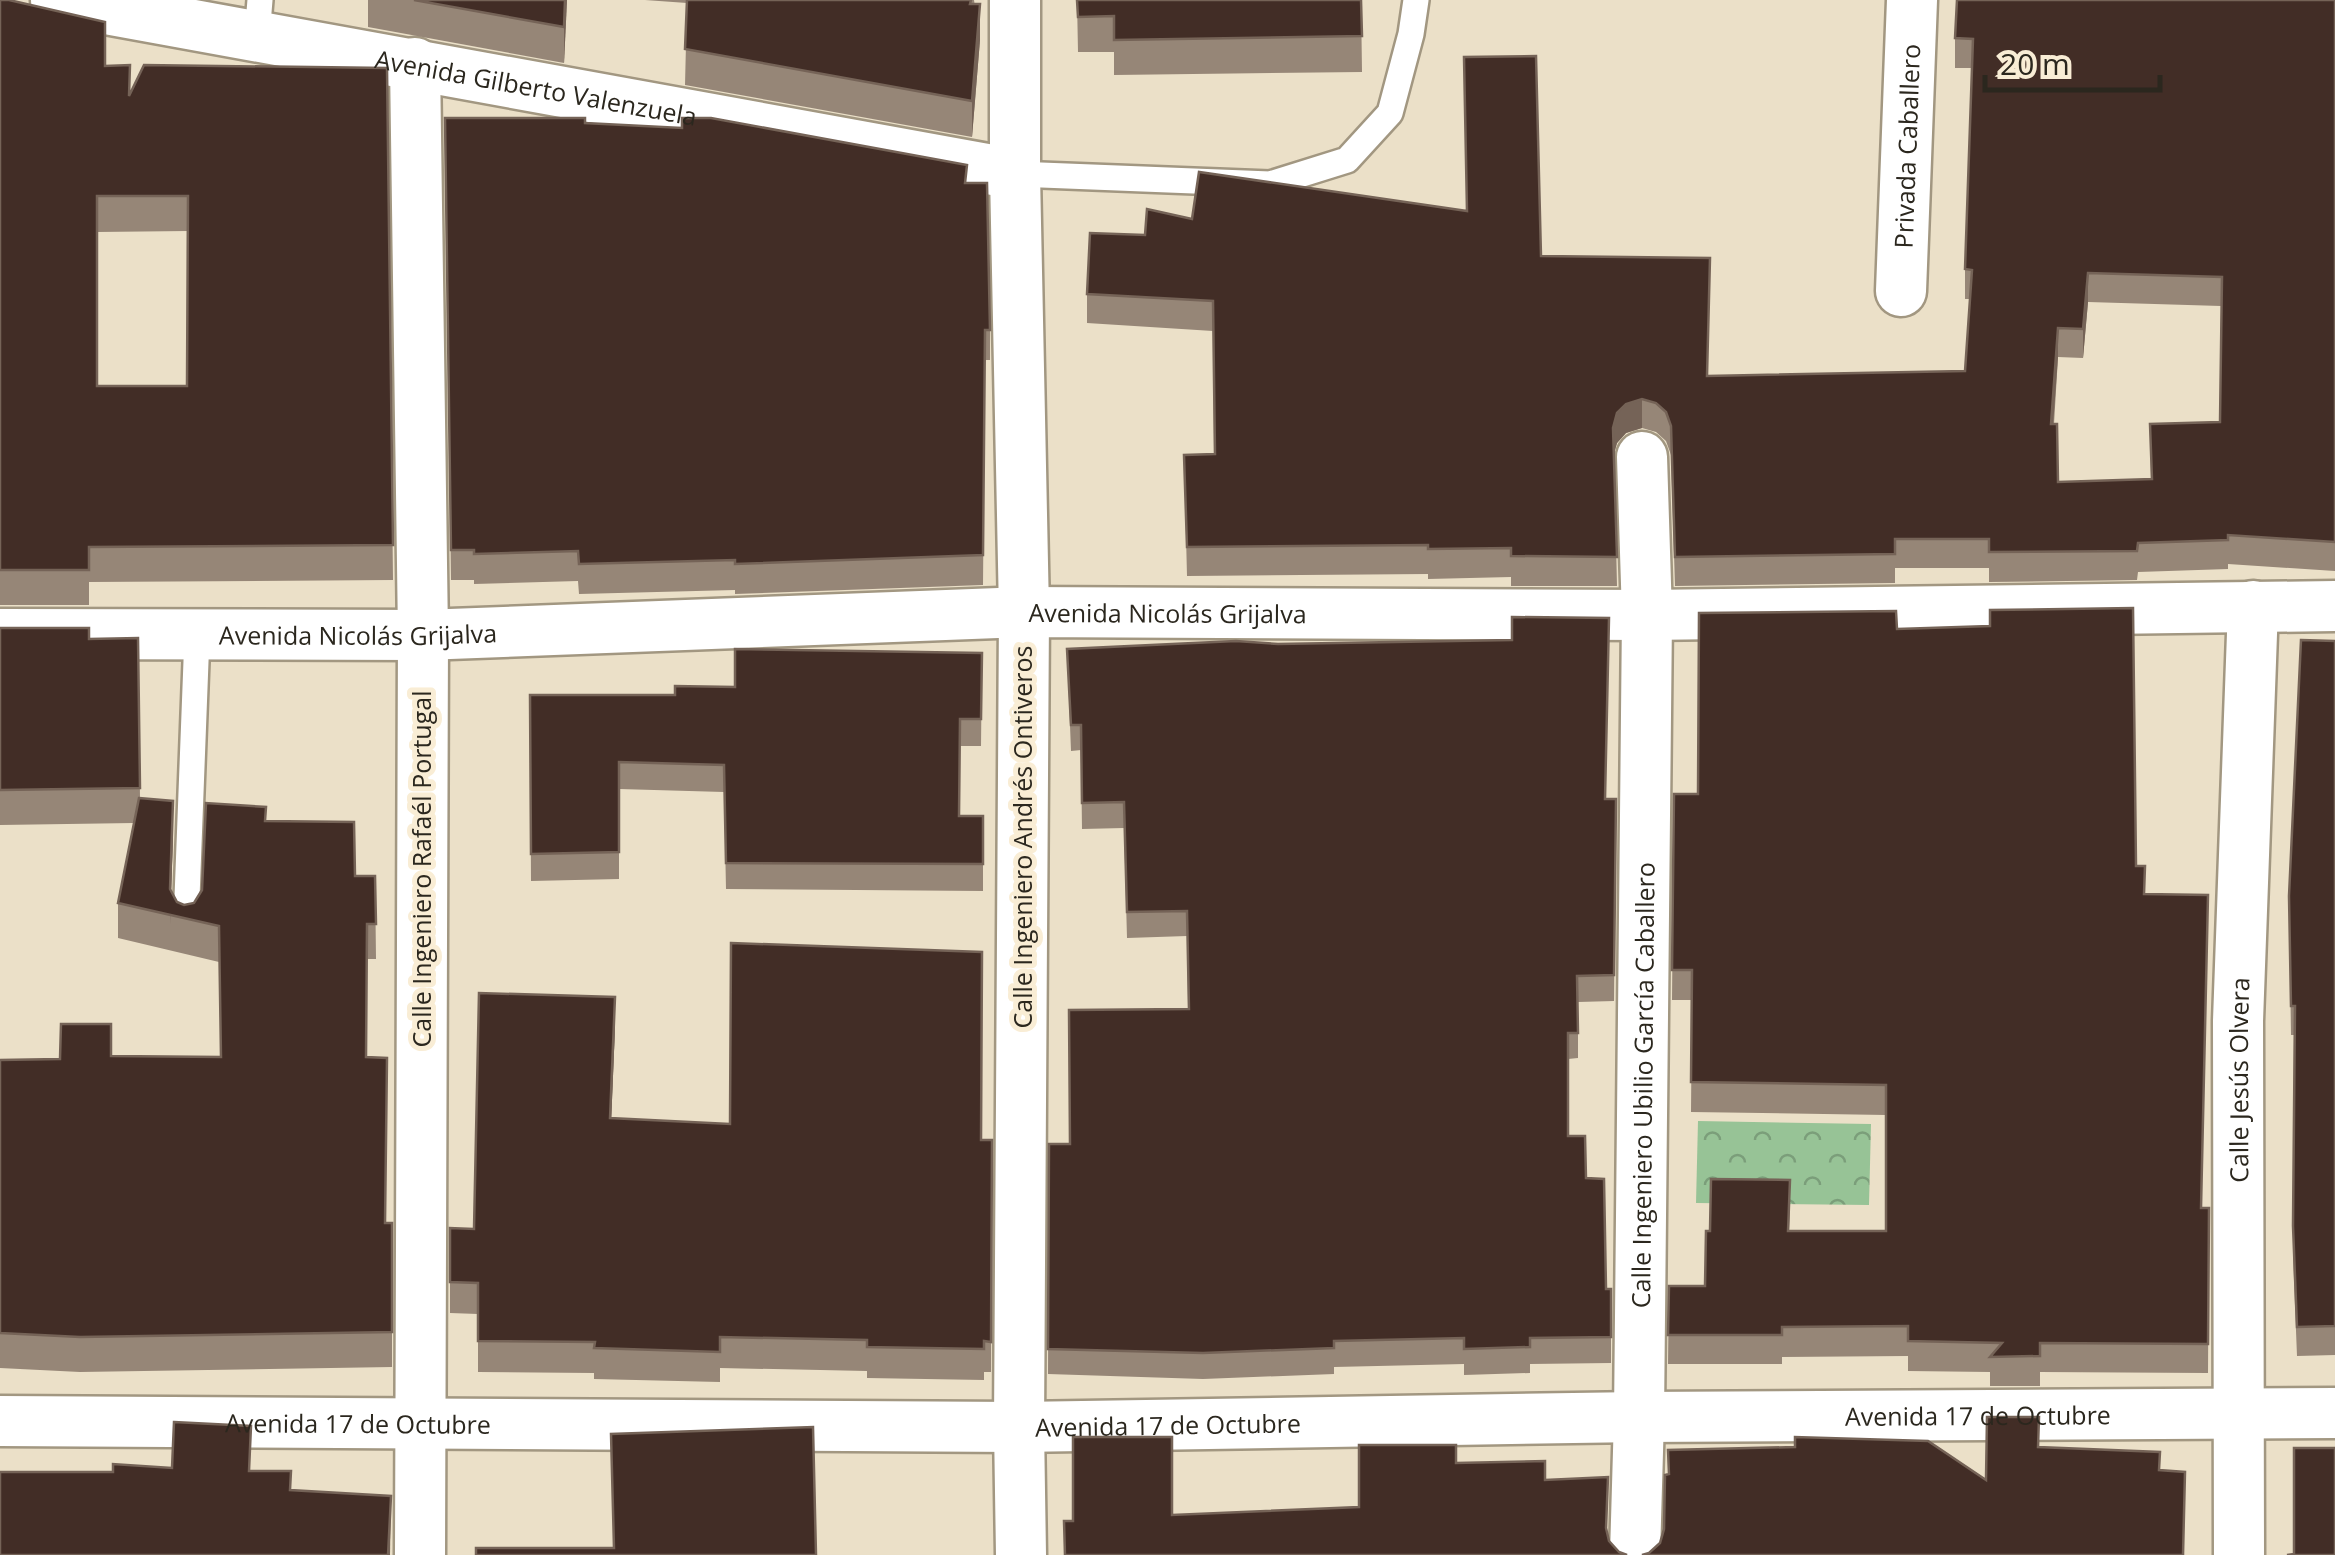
<svg xmlns="http://www.w3.org/2000/svg" width="2335" height="1555" font-family="'Open Sans',sans-serif">
<style>
.park{fill:url(#park-crowns)}
.lines{fill:none;stroke-linecap:round;stroke-linejoin:round}
.lane-casing{stroke:#a29781;stroke-width:30}
.street-casing{stroke:#a29781;stroke-width:55}
.lane{stroke:#fff;stroke-width:25}
.street{stroke:#fff;stroke-width:50}
.wall{fill:#968677;fill-rule:evenodd}
.shaded-wall{fill:#756357}
.building{fill:#422d26;stroke:#756357;stroke-width:2.5;fill-rule:evenodd}
.labels{text-anchor:middle;dominant-baseline:central;stroke-width:10;stroke-linejoin:round;paint-order:stroke}
.street-label{font-size:25px;fill:#2b271e;stroke:#f9edd5}
</style>
<defs>
<pattern id="park-crowns" width="20" height="18" patternUnits="userSpaceOnUse" patternTransform="scale(2.5)"><rect width="20" height="18" fill="#97c396"/><path d="M2 6a3 3 0 1 1 6 0M12 15a3 3 0 1 1 6 0" fill="none" stroke="#7b9e7a"/></pattern>
</defs>
<rect width="100%" height="100%" fill="#ebe0c8"/>
<polygon class="park" points="1698,1121 1871,1124 1869,1205 1696,1203"/>
<g class="lines">
<g class="lane-casing">
<g id="lane">
<polyline points="257,36 260,0"/>
<polyline points="1015,174 1270,184 1347,160 1390,113 1411,34 1416,0"/>
<polyline points="186,924 197,635"/>
</g>
</g>
<g class="street-casing">
<g id="street">
<path id="s1" d="M 56,0 L 1015,174"/>
<polyline points="1015,0 1015,174 1024,612 1019,1427 1021,1555"/>
<polyline points="415,63 423,635 420,1555"/>
<path id="s2" d="M 1901,291 L 1912,0"/>
<path id="s3" d="M 0,634 L 423,635 L 1024,612 L 1647,615 L 2335,606"/>
<path id="s4" d="M 0,1421 L 1019,1427 L 1639,1417 L 2335,1413"/>
<path id="s5" d="M 1635,1555 L 1639,1417 L 1647,615 L 1642,457"/>
<path id="s6" d="M 2239,1555 L 2238,1021 L 2253,606"/>
</g>
</g>
<use href="#lane" class="lane"/>
<use href="#street" class="street"/>
</g>
<g class="wall">
<path d="M 0,0 L 105,66 L 129,96 L 387,68 L 393,580 L 89,582 L 89,605 L 0,605 ZM 188,231 L 187,386 L 97,386 L 97,232 Z"/>
<polygon points="368,0 567,0 564,63 368,27"/>
<polygon points="645,0 974,0 980,40 972,137 685,85 687,3"/>
<polygon points="1077,0 1361,0 1362,72 1114,75 1114,52 1078,52"/>
<path d="M 2335,0 L 2335,571 L 2228,564 L 2228,569 L 2138,572 L 2137,580 L 1989,582 L 1989,568 L 1895,568 L 1895,583 L 1675,586 L 1671,455 L 1666,441 L 1656,432 L 1642,428 L 1626,433 L 1617,443 L 1614,454 L 1617,586 L 1511,586 L 1511,577 L 1428,579 L 1428,574 L 1187,576 L 1184,455 L 1214,454 L 1213,331 L 1087,323 L 1087,294 L 1145,235 L 1192,219 L 1541,256 L 1708,376 L 1965,371 L 1970,299 L 1965,299 L 1965,269 L 1972,68 L 1955,68 L 1955,38 ZM 2088,302 L 2221,306 L 2220,422 L 2150,424 L 2151,479 L 2058,482 L 2054,424 L 2058,357 L 2083,358 Z"/>
<polygon points="445,118 585,123 967,183 990,330 990,360 985,360 983,585 735,594 735,590 579,594 578,581 474,584 474,580 451,580"/>
<polygon points="0,628 89,639 138,638 140,798 173,836 171,892 177,902 184,905 194,903 266,821 355,876 375,876 376,959 367,959 366,1057 386,1223 392,1223 392,1367 80,1372 0,1368 0,1060 60,1059 111,1056 221,1057 219,962 118,938 118,903 134,823 0,825"/>
<polygon points="1897,629 2136,866 2145,894 2202,1208 2209,1208 2208,1373 2040,1372 2040,1386 1990,1386 1990,1372 1908,1371 1908,1356 1782,1357 1782,1364 1668,1364 1669,1286 1705,1286 1710,1231 1790,1209 1789,1231 1886,1231 1886,1115 1691,1112 1692,1000 1672,1000 1674,794 1698,794"/>
<polygon points="2335,641 2335,1355 2297,1356 2293,1255 2294,1035 2291,1035 2289,896"/>
<polygon points="1278,644 1606,799 1616,799 1614,1001 1578,1002 1578,1058 1568,1059 1568,1136 1586,1178 1606,1289 1611,1289 1611,1363 1530,1364 1530,1373 1464,1375 1464,1364 1334,1367 1334,1374 1203,1379 1048,1374 1049,1144 1070,1144 1188,1009 1187,936 1127,938 1124,828 1082,829 1081,750 1071,751 1067,649"/>
<polygon points="982,653 981,746 960,746 959,816 983,816 983,891 726,889 724,792 619,789 619,879 531,881 530,695 675,695"/>
<polygon points="615,1028 611,1118 992,1140 991,1372 984,1372 984,1380 867,1378 867,1371 720,1368 720,1382 594,1379 594,1373 478,1372 478,1314 450,1313 450,1228 474,1229"/>
</g>
<g class="shaded-wall">
<polygon points="565,0 567,0 564,63 564,27"/>
<polygon points="980,4 980,40 972,137 972,101"/>
<polygon points="2088,273 2088,302 2083,358 2083,329"/>
<polygon points="2058,328 2058,357 2051,453 2051,424"/>
<polygon points="1642,399 1642,428 1626,433 1617,443 1613,457 1613,428 1617,413 1626,404"/>
<polygon points="173,801 173,836 170,924 170,889"/>
<polygon points="615,997 615,1028 610,1149 610,1118"/>
<polygon points="391,1496 390,1555 388,1555"/>
</g>
<g class="building">
<path d="M 0,0 L 9,0 L 105,22 L 105,66 L 130,65 L 129,96 L 144,65 L 387,68 L 393,545 L 89,547 L 89,570 L 0,570 ZM 97,196 L 188,196 L 187,386 L 97,386 Z"/>
<polygon points="414,0 565,0 564,27"/>
<polygon points="687,0 971,0 970,4 980,4 972,101 685,49"/>
<polygon points="1077,0 1361,0 1362,36 1114,40 1114,16 1078,17"/>
<path d="M 1957,0 L 2335,0 L 2335,542 L 2228,535 L 2228,540 L 2138,543 L 2137,551 L 1989,552 L 1989,539 L 1895,539 L 1895,554 L 1675,557 L 1671,426 L 1666,412 L 1656,403 L 1642,399 L 1626,404 L 1617,413 L 1613,428 L 1617,557 L 1511,556 L 1511,548 L 1428,549 L 1428,545 L 1187,547 L 1184,455 L 1215,454 L 1213,301 L 1087,294 L 1090,233 L 1145,235 L 1147,209 L 1192,219 L 1199,172 L 1467,211 L 1464,57 L 1536,56 L 1541,256 L 1710,258 L 1707,376 L 1965,371 L 1972,270 L 1965,269 L 1973,39 L 1955,38 ZM 2088,273 L 2222,277 L 2220,422 L 2150,424 L 2152,479 L 2058,482 L 2057,424 L 2051,424 L 2058,328 L 2083,329 Z"/>
<polygon points="445,118 585,118 585,123 682,128 682,118 711,118 967,165 965,183 987,183 990,330 985,330 983,555 735,564 735,560 579,564 578,551 474,554 474,550 451,550"/>
<polygon points="2133,608 2136,866 2145,866 2144,894 2208,895 2201,1208 2209,1208 2208,1344 2040,1343 2040,1356 1990,1357 2002,1343 1908,1341 1908,1326 1782,1327 1782,1335 1668,1335 1669,1286 1705,1286 1706,1231 1710,1231 1711,1179 1790,1180 1788,1231 1886,1231 1886,1085 1691,1082 1692,970 1672,970 1674,794 1698,794 1699,613 1896,611 1897,629 1990,626 1990,610"/>
<polygon points="1512,617 1609,618 1605,799 1616,799 1614,975 1577,976 1578,1033 1568,1033 1568,1136 1585,1136 1586,1178 1604,1179 1606,1289 1611,1289 1611,1337 1530,1338 1530,1347 1464,1349 1464,1338 1334,1341 1334,1348 1203,1353 1048,1349 1049,1144 1070,1144 1069,1010 1189,1009 1187,911 1127,912 1124,802 1082,803 1081,725 1071,725 1067,649 1236,641 1278,644 1512,640"/>
<polygon points="0,628 89,628 89,639 138,638 140,788 0,790"/>
<polygon points="2301,640 2335,641 2335,1326 2297,1327 2293,1226 2295,1006 2291,1006 2289,896"/>
<polygon points="735,649 982,653 981,719 960,719 959,816 983,816 983,864 726,863 724,765 619,762 619,852 531,854 530,695 675,695 675,686 735,687"/>
<polygon points="139,798 173,801 170,889 177,902 184,905 194,903 202,890 206,803 266,807 265,821 354,822 355,876 375,876 376,924 367,924 366,1057 387,1058 385,1223 392,1223 392,1332 80,1337 0,1333 0,1060 60,1059 61,1024 111,1024 111,1056 221,1057 219,926 118,903"/>
<polygon points="731,943 982,952 981,1140 992,1140 991,1342 984,1341 984,1349 867,1347 867,1340 720,1337 720,1352 594,1348 595,1342 478,1341 478,1283 450,1282 450,1228 474,1229 479,993 615,997 610,1118 730,1124"/>
<polygon points="1987,1417 2039,1417 2038,1447 2160,1452 2159,1470 2185,1472 2183,1555 1642,1555 1649,1553 1660,1543 1664,1529 1665,1475 1669,1474 1668,1450 1795,1447 1795,1437 1928,1441 1986,1480"/>
<polygon points="174,1422 251,1426 249,1471 291,1471 290,1490 391,1496 388,1555 0,1555 0,1472 113,1472 113,1464 172,1468"/>
<polygon points="813,1427 816,1555 476,1555 476,1548 614,1548 611,1434"/>
<polygon points="1073,1437 1172,1437 1172,1515 1359,1507 1359,1445 1456,1445 1456,1463 1545,1461 1545,1480 1608,1477 1606,1528 1609,1541 1619,1552 1627,1555 1065,1555 1064,1521 1073,1521"/>
<polygon points="2294,1448 2335,1448 2335,1555 2287,1555 2294,1554"/>
</g>
<g class="labels">
<g class="street-label">
<text stroke="none"><textPath href="#s1" startOffset="488">Avenida Gilberto Valenzuela</textPath></text>
<text stroke="none"><textPath href="#s2" startOffset="145">Privada Caballero</textPath></text>
<text stroke="none"><textPath href="#s3" startOffset="1168">Avenida Nicolás Grijalva</textPath></text>
<text stroke="none"><textPath href="#s3" startOffset="358">Avenida Nicolás Grijalva</textPath></text>
<text transform="translate(1022 837) rotate(-90)">Calle Ingeniero Andrés Ontiveros</text>
<text transform="translate(421 869) rotate(-90)">Calle Ingeniero Rafaél Portugal</text>
<text stroke="none"><textPath href="#s6" startOffset="475">Calle Jesús Olvera</textPath></text>
<text stroke="none"><textPath href="#s5" startOffset="470">Calle Ingeniero Ubilio García Caballero</textPath></text>
<text stroke="none"><textPath href="#s4" startOffset="1978">Avenida 17 de Octubre</textPath></text>
<text stroke="none"><textPath href="#s4" startOffset="358">Avenida 17 de Octubre</textPath></text>
<text stroke="none"><textPath href="#s4" startOffset="1168">Avenida 17 de Octubre</textPath></text>
</g>
</g>
<path d="M1985 75v15h175v-15" fill="none" stroke="#2b271e" stroke-width="5"/>
<text x="2000" y="75" font-size="30" fill="#2b271e" stroke="#f9edd5" stroke-width="8" paint-order="stroke">20 m</text>
</svg>
